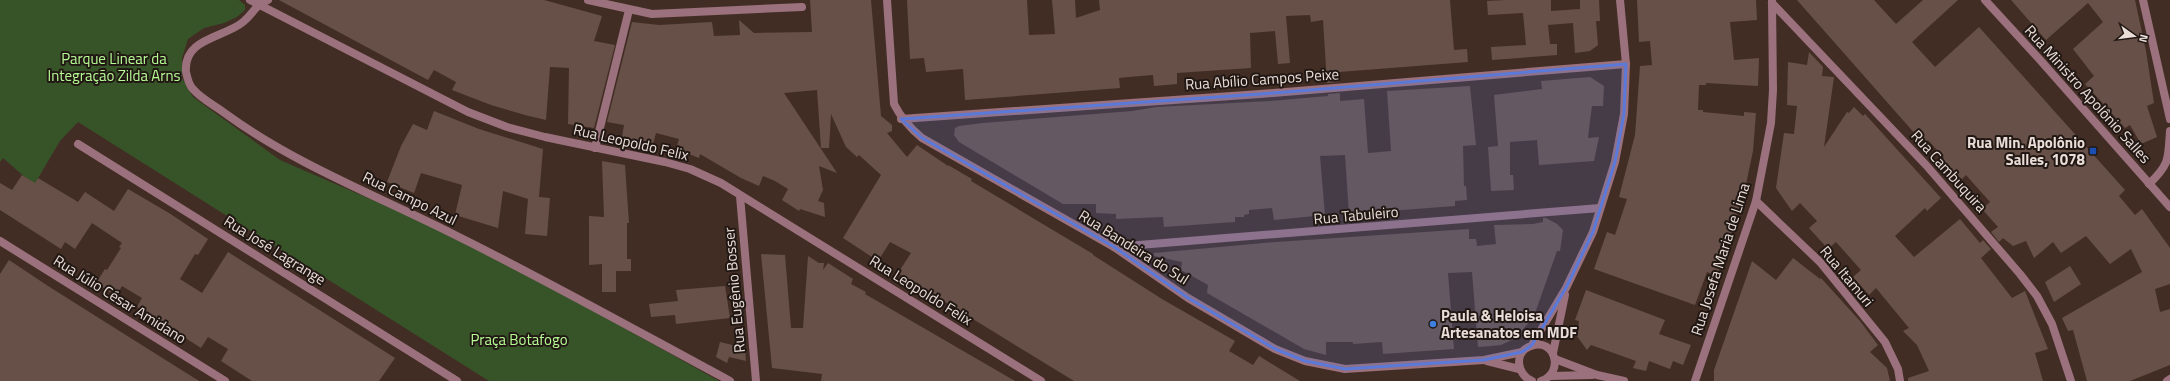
<svg xmlns="http://www.w3.org/2000/svg" width="2170" height="381" font-family="'Titillium Web',sans-serif">
<style>
.green{fill:#375328}
.building{fill:#675047}
.lines{fill:none;stroke-linecap:round;stroke-linejoin:round}
.street{stroke:#9a717c;stroke-width:8}
.marked{fill:#5b79d8;fill-opacity:0.2;stroke:#5b79d8;stroke-width:3;stroke-linejoin:round}
.transit-dot{fill:#1a4fb4;stroke:#211814;stroke-width:1.5}
.shop-dot{fill:#3f7fe0;stroke:#211814;stroke-width:1.5}
.labels{text-anchor:middle;dominant-baseline:central;stroke-width:4;stroke-linejoin:round;paint-order:stroke}
.park-label{font-size:15px;fill:#b6fa94;stroke:#211814}
.street-label{font-size:15px;fill:#ebddd8;stroke:#211814}
.poi-label{font-size:15px;font-weight:bold;fill:#ebddd8;stroke:#211814;text-anchor:end}
</style>
<rect width="100%" height="100%" fill="#422d25"/>
<polygon class="green" points="0,0 239,0 245,5 245,10 237,17 224,23 204,28 188,39 182,58 182,78 193,97 280,160 421,221 556,290 719,381 489,381 78,122 60,141 34,185 3,158 0,162"/>
<g class="building">
<polygon points="279,0 544,0 602,16 594,41 615,45 594,128 568,124 569,68 550,67 546,120 525,115 491,105 452,90 456,82 434,70 428,80"/>
<polygon points="810,0 871,0 881,116 892,125 892,131 887,133 907,157 917,145 948,166 948,165 972,179 971,181 1093,254 1093,255 1162,299 1235,341 1229,351 1253,365 1259,356 1300,381 1074,381 898,273 911,253 890,242 878,261 843,238 881,175 859,155 857,157 846,147 831,114 829,148 821,148 817,90 784,93 837,173 819,166 823,190 818,201 824,203 825,217 800,209 799,211 782,200 788,189 775,181 763,176 759,186 741,178 700,154 699,158 676,149 679,139 656,133 653,144 622,137 624,125 607,122 632,22 659,25 712,22 714,36 740,35 739,20 754,33 812,32"/>
<polygon points="907,0 1027,0 1029,35 1055,34 1052,0 1075,0 1076,18 1100,10 1099,0 1450,0 1454,50 1467,49 1468,62 1339,72 1339,82 1327,83 1323,20 1311,22 1310,15 1286,16 1290,63 1278,64 1275,31 1250,33 1251,68 1177,73 1177,84 1154,86 1153,75 1129,77 1119,78 1120,88 965,100 963,69 926,72 924,58 910,59"/>
<polygon points="1505,0 1551,0 1551,11 1580,9 1580,0 1599,0 1600,21 1596,21 1598,45 1590,51 1575,53 1573,23 1548,25 1550,44 1557,44 1557,55 1492,60 1491,47 1526,45 1523,13 1488,15 1487,1"/>
<polygon points="1637,0 1756,0 1757,20 1730,22 1734,60 1759,58 1758,86 1706,83 1706,85 1699,85 1698,110 1703,110 1703,112 1744,116 1744,112 1756,113 1753,151 1745,189 1725,254 1717,276 1707,272 1695,305 1594,269 1607,232 1615,235 1627,199 1619,197 1635,135 1640,66 1652,65 1650,41 1639,42"/>
<polygon points="1797,0 1874,0 1896,24 1923,0 1958,0 1912,42 1935,67 1979,27 2125,190 2119,196 2135,215 2142,209 2170,248 2170,284 2155,289 2160,312 2170,309 2170,365 2130,381 2087,381 2073,330 2068,331 2062,318 2142,272 2131,249 2110,264 2086,236 2061,253 2053,242 2034,258 2026,241 2013,246 2003,238 1999,242 1991,232 1998,227 1982,209 1990,202 1966,175 1959,182 1940,161 1944,158 1928,140 1924,144"/>
<polygon points="2011,0 2135,0 2146,51 2154,103 2147,106 2157,137 2141,144 2130,125 2125,128 2085,84 2094,76 2073,49 2103,22 2088,3 2046,40"/>
<polygon points="1809,52 1823,67 1822,76 1834,77 1824,147 1847,112 1849,113 1854,107 1863,116 1865,114 1941,198 1927,211 1925,208 1895,236 1914,257 1960,219 1980,243 1983,240 1991,249 1981,258 2012,298 2025,291 2048,349 2035,353 2043,381 1908,381 1908,378 1929,371 1917,345 1903,331 1909,328 1876,288 1869,295 1853,277 1861,270 1836,242 1828,249 1809,228 1817,221 1800,203 1792,211 1776,188 1784,133 1794,134 1797,106 1787,105 1788,62 1807,65"/>
<polygon points="1590,77 1604,86 1603,106 1592,106 1590,121 1588,138 1599,137 1594,161 1539,165 1537,140 1510,142 1510,175 1513,175 1514,190 1491,191 1488,147 1498,146 1494,95 1542,89 1541,81"/>
<polygon points="1470,86 1476,145 1463,146 1464,186 1466,186 1467,200 1455,201 1455,206 1349,214 1345,155 1320,156 1325,215 1274,220 1272,208 1249,210 1249,214 1244,215 1244,217 1235,217 1235,222 1164,227 1163,217 1116,219 1116,214 1096,213 1096,204 1063,204 959,142 954,135 955,128 959,126 983,123 1132,111 1156,107 1270,101 1328,96 1328,94 1340,93 1340,101 1364,99 1368,153 1391,151 1387,91"/>
<polygon points="434,111 479,129 543,149 539,197 550,198 547,236 525,234 528,199 503,191 498,228 455,215 462,185 421,173 414,193 387,182 401,146 413,124 427,130"/>
<polygon points="602,161 625,165 629,223 627,223 627,259 631,259 631,271 616,271 616,292 602,292 602,264 589,265 589,216 604,217"/>
<polygon points="22,175 35,183 38,178 78,202 85,192 114,211 128,189 169,213 208,239 198,255 195,254 180,279 202,293 228,252 395,358 379,381 252,381 221,361 228,349 208,337 201,348 137,307 142,298 122,286 116,296 96,283 105,269 107,270 121,248 119,247 122,243 92,223 75,249 65,242 61,249 0,210 0,183 12,190"/>
<polygon points="1543,218 1546,218 1557,224 1563,230 1560,251 1557,251 1534,316 1516,338 1501,345 1491,346 1478,347 1472,272 1448,273 1454,349 1383,354 1382,342 1353,344 1353,342 1326,342 1326,355 1304,349 1207,293 1208,285 1181,270 1182,262 1154,256 1154,253 1276,242 1469,229 1469,239 1476,239 1477,246 1496,244 1494,225 1533,224 1543,222"/>
<polygon points="761,254 785,255 791,328 803,328 808,256 819,263 824,263 823,270 828,263 853,279 851,284 866,292 865,294 1015,381 821,381 822,374 772,368"/>
<polygon points="1793,258 1820,279 1821,278 1860,321 1878,345 1870,352 1887,368 1890,381 1714,381 1714,370 1752,261 1776,280"/>
<polygon points="9,260 48,286 199,381 0,381 0,274"/>
<polygon points="2070,266 2081,284 2054,302 2045,282"/>
<polygon points="725,286 730,318 676,324 675,315 651,317 649,304 678,301 676,290"/>
<polygon points="1586,290 1665,320 1659,334 1691,345 1683,365 1673,361 1670,369 1649,361 1646,371 1633,368 1636,361 1591,345 1587,350 1577,336 1579,321 1575,320"/>
<polygon points="720,342 745,348 746,361 729,357 727,363 716,357"/>
</g>
<g class="lines">
<g class="street">
<polyline points="250,0 468,112 507,127 545,137 665,162 690,169 721,183 1041,381"/>
<path d="M 268,0 C 253,7 254,13 243,22 C 224,38 183,38 186,72 C 187,77 189,85 193,89 C 201,99 216,106 226,114 C 296,165 378,196 455,235 C 548,281 639,332 730,381"/>
<polyline points="588,0 652,14 802,7"/>
<path d="M 887,0 L 894,104 C 901,118 910,128 922,138 L 1114,247 L 1188,298 L 1275,349 L 1305,361 L 1345,369 L 1484,360 L 1522,352"/>
<polyline points="1985,0 2041,61 2170,207"/>
<polyline points="2143,0 2170,119"/>
<polyline points="1772,3 1926,165 2020,274 2037,296 2052,324 2071,381"/>
<polyline points="901,119 1260,94 1626,64"/>
<polyline points="78,144 457,381"/>
<polyline points="595,148 629,10"/>
<path d="M 2149,184 C 2170,164 2168,159 2170,131"/>
<polyline points="740,196 756,381"/>
<polyline points="1756,201 1820,262 1885,342 1898,369 1900,381"/>
<polyline points="0,241 225,381"/>
<polyline points="1114,247 1600,208"/>
<polyline points="1532,345 1566,288 1593,232 1615,162 1624,114 1626,64 1620,0"/>
<polyline points="1553,353 1565,295"/>
<polyline points="1555,359 1597,375 1624,381"/>
<polyline points="1487,361 1519,369"/>
<polyline points="1550,376 1592,375"/>
<path d="M 1532,381 C 1517,375 1513,352 1531,346 C 1555,337 1565,373 1541,381"/>
<polyline points="1695,381 1756,201 1771,123 1773,90 1772,1"/>
<polyline points="2167,381 2170,379"/>
</g>
</g>
<path class="marked" d="M 1626,64 L 1624,114 L 1615,162 L 1593,232 L 1566,288 L 1532,345 L 1522,352 L 1484,360 L 1345,369 L 1305,361 L 1275,349 L 1188,298 L 1114,247 L 922,138 L 901,119 L 1260,94 Z"/>
<rect class="transit-dot" x="2089" y="147" width="8" height="8" rx="2"/>
<circle class="shop-dot" cx="1433" cy="324" r="4"/>
<g class="labels">
<g class="park-label">
<text x="114" y="58">Parque Linear da<tspan x="114" dy="17">Integração Zilda Arns</tspan></text>
<text x="519" y="339">Praça Botafogo</text>
</g>
<g class="street-label">
<text transform="translate(1262 79) rotate(-4)">Rua Abílio Campos Peixe</text>
<text transform="translate(2088 94) rotate(48)">Rua Ministro Apolônio Salles</text>
<text transform="translate(631 142) rotate(13)">Rua Leopoldo Felix</text>
<text transform="translate(1949 171) rotate(48)">Rua Cambuquira</text>
<text transform="translate(410 198) rotate(26)">Rua Campo Azul</text>
<text transform="translate(1356 215) rotate(-5)">Rua Tabuleiro</text>
<text transform="translate(1134 247) rotate(32)">Rua Bandeira do Sul</text>
<text transform="translate(275 250) rotate(32)">Rua José Lagrange</text>
<text transform="translate(1720 259) rotate(-72)">Rua Josefa Maria de Lima</text>
<text transform="translate(1847 276) rotate(50)">Rua Itamuri</text>
<text transform="translate(734 290) rotate(-95)">Rua Eugênio Bosser</text>
<text transform="translate(921 290) rotate(32)">Rua Leopoldo Felix</text>
<text transform="translate(120 299) rotate(32)">Rua Júlio César Amidano</text>
</g>
<g class="poi-label">
<text x="2085" y="142">Rua Min. Apolônio<tspan x="2085" dy="17">Salles, 1078</tspan></text>
<text x="1441" y="315" text-anchor="start">Paula &amp; Heloisa<tspan x="1441" dy="17">Artesanatos em MDF</tspan></text>
</g>
</g>
<g transform="translate(2134 36) rotate(104)" stroke="#211814" stroke-width="3" paint-order="stroke">
<path d="M0-3L7 15L0 10L-7 15Z" fill="#ebddd8"/>
<text y="-6" font-size="11" font-weight="bold" text-anchor="middle" fill="#ebddd8">N</text>
</g>
</svg>
